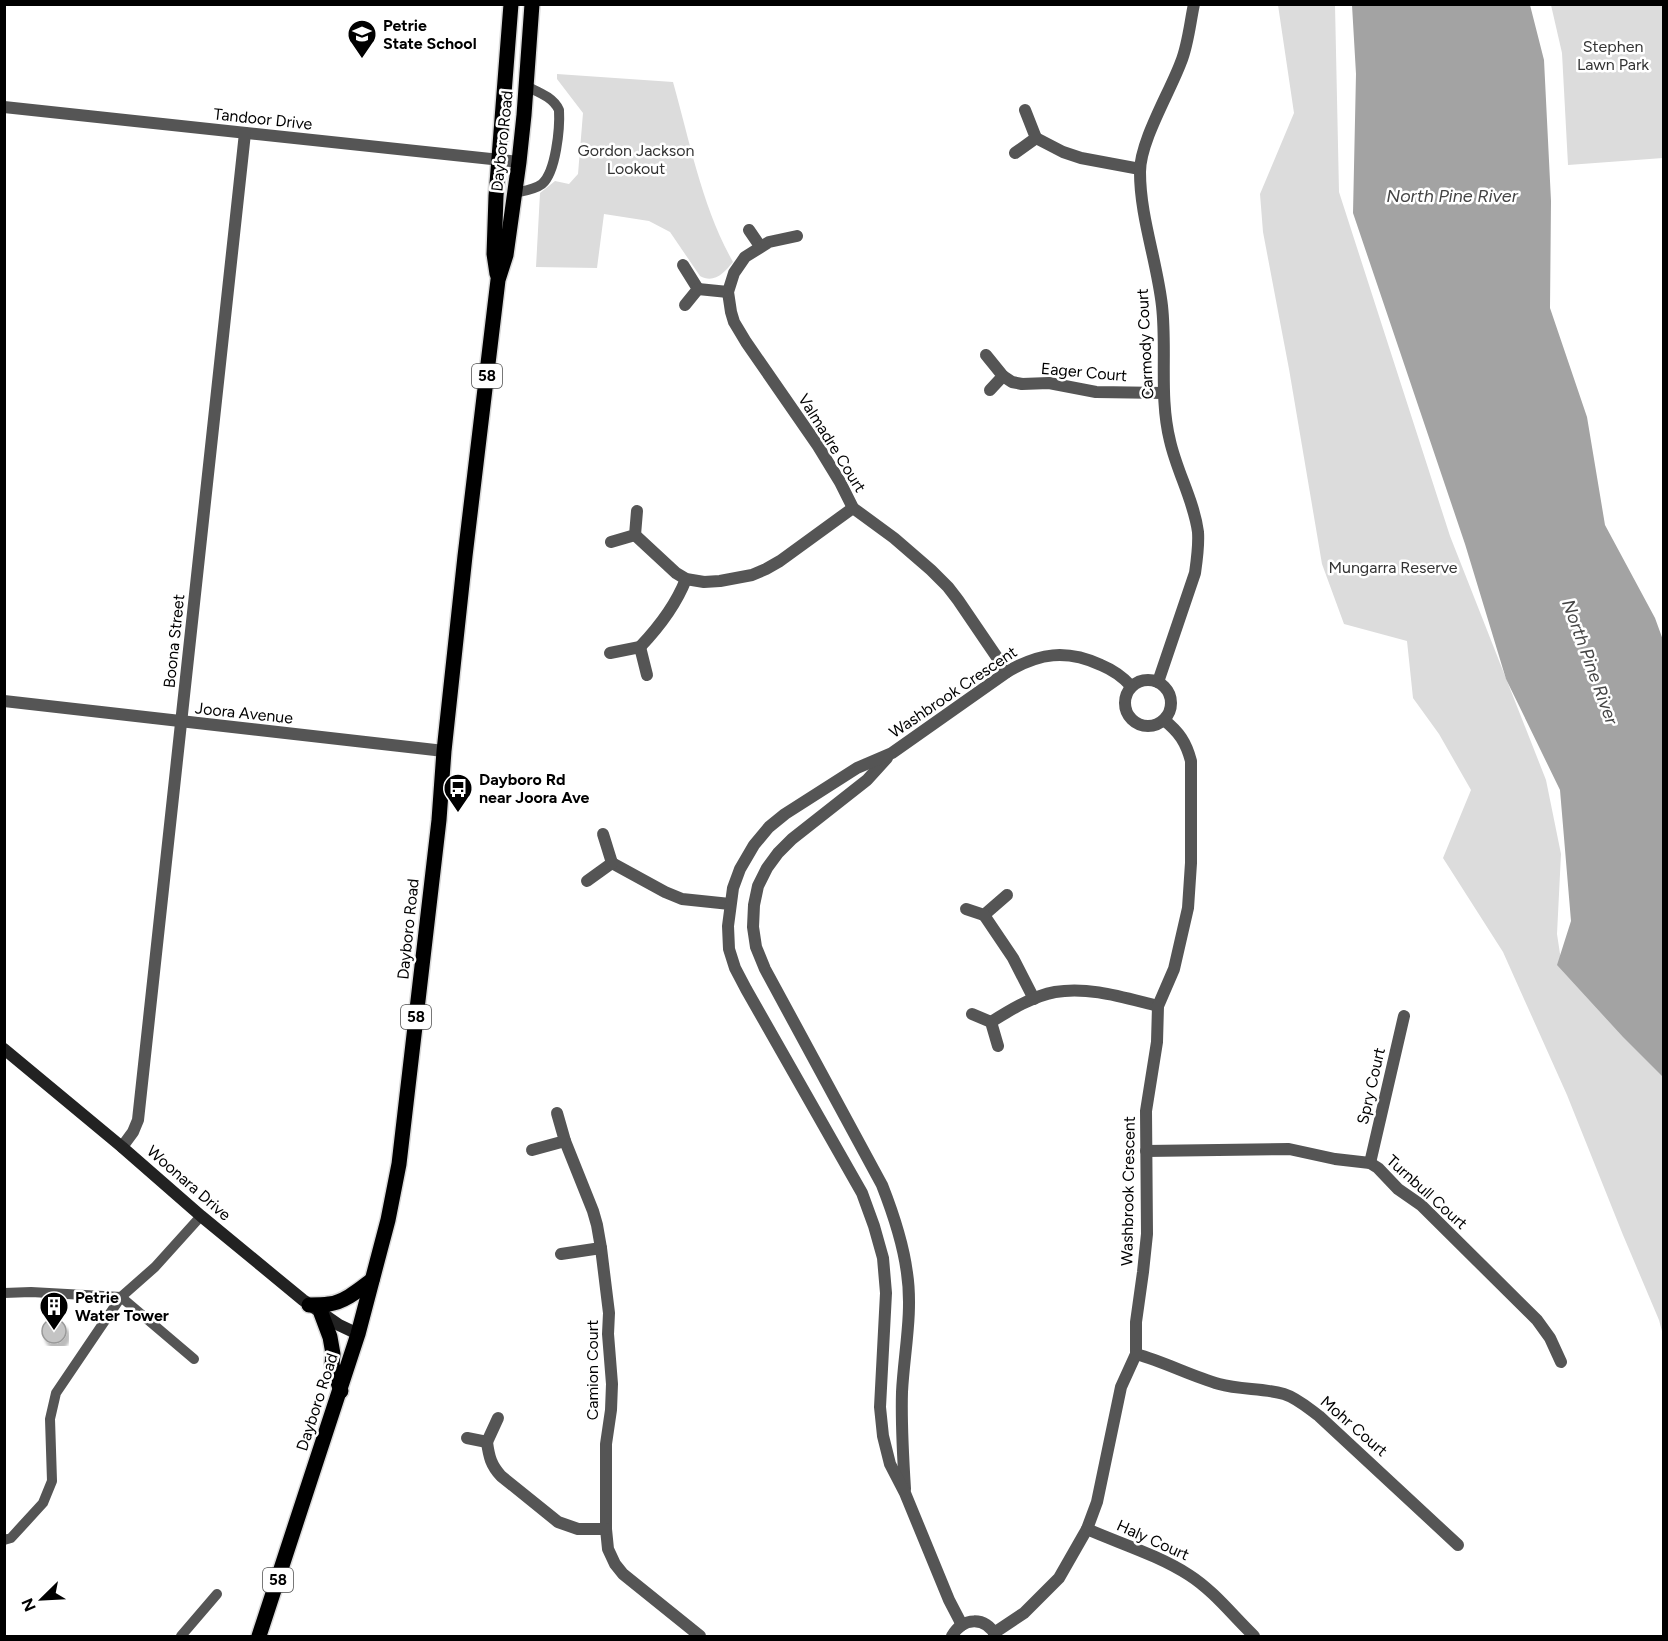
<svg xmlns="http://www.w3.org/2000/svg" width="1668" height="1641" font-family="Figtree,sans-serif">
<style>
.green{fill:#dcdcdc}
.water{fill:#a3a3a3}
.building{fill:#c4c4c4;stroke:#999;stroke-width:1.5;filter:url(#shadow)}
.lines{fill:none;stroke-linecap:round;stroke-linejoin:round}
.primary-casing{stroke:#dbdbdb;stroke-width:18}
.lane{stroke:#555;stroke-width:10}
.street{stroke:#555;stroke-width:12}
.secondary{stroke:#222;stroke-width:12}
.primary{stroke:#000;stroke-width:15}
.labels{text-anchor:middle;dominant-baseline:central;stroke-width:5;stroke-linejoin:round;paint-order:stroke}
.shield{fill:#fff;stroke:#4c4c4c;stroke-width:1.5}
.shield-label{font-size:15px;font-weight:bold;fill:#000}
.poi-label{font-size:16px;font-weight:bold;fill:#000;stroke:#fff;text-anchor:start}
.park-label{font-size:16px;fill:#333;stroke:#fff}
.street-label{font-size:16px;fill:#000;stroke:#fff}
.water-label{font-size:18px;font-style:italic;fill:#444;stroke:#fff}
</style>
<defs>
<filter id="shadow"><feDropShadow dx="3.5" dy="6" stdDeviation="1.5" flood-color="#0004"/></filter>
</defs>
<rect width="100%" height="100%" fill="#fff"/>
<g class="green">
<polygon points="1278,5 1335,5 1339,192 1450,536 1546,780 1561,854 1557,934 1562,967 1663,1070 1663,1335 1659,1320 1623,1235 1567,1095 1503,952 1443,858 1471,790 1439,734 1413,698 1407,641 1344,624 1322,564 1289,369 1263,232 1260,194 1294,113"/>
<polygon points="1551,5 1663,5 1663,158 1568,165 1562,53"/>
<path d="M 557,74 L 673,82 C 690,142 702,207 733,262 C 724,273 714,284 700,276 L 670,232 L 649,221 L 604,214 L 597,268 L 536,267 L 540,193 L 555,181 L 569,184 L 578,174 L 583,113 L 557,79 Z"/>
</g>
<polygon class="water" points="1352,5 1530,5 1544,60 1551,201 1550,308 1587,417 1605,525 1655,618 1663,640 1663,1077 1623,1037 1557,965 1571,921 1560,790 1506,679 1465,544 1353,213 1356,74"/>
<circle class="building" cx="54" cy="1331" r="12"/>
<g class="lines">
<g class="primary-casing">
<g id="primary">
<polyline points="497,274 494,254 496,196 511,4"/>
<path d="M 309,1305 C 316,1305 323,1305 329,1304 C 345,1302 360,1289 372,1280"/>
<polyline points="321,1313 330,1337 333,1354 332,1365 341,1391"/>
<polyline points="259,1636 358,1334 388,1220 399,1164 439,820 444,751 465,556 498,280 506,255 519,162 524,115 532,4"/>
</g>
</g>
<g class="lane">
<path d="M 514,193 C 523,191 534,190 542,184 C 556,172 560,128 559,110 C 553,97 538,92 526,86"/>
<polyline points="4,1293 31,1292 121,1297 194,1359"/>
<polyline points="4,1540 11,1538 43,1503 52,1481 50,1419 56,1393 121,1297 155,1267 201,1216"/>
<polyline points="181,1636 217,1594"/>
</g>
<g class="street">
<polyline points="4,107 519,162"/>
<polyline points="1036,138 1063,152 1081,158 1140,169"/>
<polyline points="1015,153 1036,138 1025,110"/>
<polyline points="749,230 760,246"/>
<polyline points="797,236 769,242 745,257 734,273 728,292 731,312 734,322 746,342 818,446 840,482 853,508 894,538 931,570 948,587 958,600 1007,672"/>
<polyline points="683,265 698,289 685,305"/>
<polyline points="698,289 728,292"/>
<polyline points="986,355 1003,376 990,390"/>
<polyline points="1003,376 1012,382 1022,384 1049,383 1096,392 1164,393"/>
<polyline points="635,535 676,573 686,579 704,582 720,581 752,575 766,569 780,561 853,508"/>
<polyline points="611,542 635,535 637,511"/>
<path d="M 640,647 C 659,627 676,605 686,579"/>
<polyline points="610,653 640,647 647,675"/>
<circle cx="1148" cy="703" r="23"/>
<path d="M 1158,682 L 1195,573 C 1197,559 1199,546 1198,532 C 1194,501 1177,472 1170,441 C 1159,397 1167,351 1162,306 C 1157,261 1140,217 1140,172 C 1140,141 1170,92 1181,62 C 1188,45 1190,23 1194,4"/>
<polyline points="4,701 444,751"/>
<path d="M 887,758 L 867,780 L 792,839 L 778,853 L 767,868 L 758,886 L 754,905 L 753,927 L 756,947 L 765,969 L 882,1185 C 893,1213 903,1242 907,1273 C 913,1312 904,1353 902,1392 C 901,1425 903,1457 905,1489"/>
<polyline points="612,863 665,892 682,899 730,904"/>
<polyline points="587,881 612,863 603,834"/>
<polyline points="966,909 984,915 1007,895"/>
<polyline points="984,915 1013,958 1034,999"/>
<polyline points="972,1014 991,1022 998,1046"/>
<path d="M 991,1022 C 1010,1010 1033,996 1055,992 C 1089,986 1125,998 1158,1006"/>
<polyline points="565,1141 593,1211 597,1225 601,1248 609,1313 608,1334 612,1384 611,1410 606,1444 606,1529 608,1549 615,1564 623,1574 700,1636"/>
<polyline points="122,1147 133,1132 138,1120 245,133"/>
<polyline points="532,1150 565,1141 557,1113"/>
<polyline points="1146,1151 1289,1149 1335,1159 1370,1163 1378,1168 1398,1189 1421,1205 1537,1320 1550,1338 1561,1362"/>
<polyline points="1370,1163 1404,1016"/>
<polyline points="561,1254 601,1248"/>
<path d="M 1136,1354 C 1165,1362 1191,1376 1219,1384 C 1240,1390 1263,1388 1284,1394 C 1297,1398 1308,1408 1319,1416 L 1458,1545"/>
<polyline points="467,1438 487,1442 498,1418"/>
<path d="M 487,1442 C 489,1457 491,1465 501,1476 L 558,1522 L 578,1529 L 606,1529"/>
<path d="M 1087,1529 C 1121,1544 1158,1555 1189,1575 C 1214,1591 1233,1616 1254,1636"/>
<path d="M 962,1625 L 949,1600 L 905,1493 L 890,1464 L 883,1436 L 880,1407 L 886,1293 L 883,1258 L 874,1226 L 862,1193 L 746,989 L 735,968 L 729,949 L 728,926 L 733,888 L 740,869 L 754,845 L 769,827 L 785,814 L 857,768 L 892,753 L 1007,672 C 1039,653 1066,649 1101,665 C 1113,670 1122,676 1131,686"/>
<path d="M 994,1633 L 1024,1613 L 1059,1578 L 1087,1529 L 1097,1502 L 1121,1387 L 1136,1354 L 1136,1322 L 1143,1272 L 1147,1234 L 1146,1111 L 1157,1042 L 1158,1006 L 1174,969 L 1188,908 L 1191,863 L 1191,761 C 1186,742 1179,732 1164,720"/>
<path d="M 952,1636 C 963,1617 985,1616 996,1636"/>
</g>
<polyline class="secondary" points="4,1049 122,1147 201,1216 303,1300 339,1325 358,1334"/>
<use href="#primary" class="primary"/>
</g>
<defs>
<g id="school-pin" transform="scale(1.5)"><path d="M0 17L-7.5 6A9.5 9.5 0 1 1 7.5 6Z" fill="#000" stroke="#fff"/><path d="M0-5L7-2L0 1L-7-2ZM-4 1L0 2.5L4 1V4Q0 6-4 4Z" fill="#fff"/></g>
<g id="bus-pin" transform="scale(1.5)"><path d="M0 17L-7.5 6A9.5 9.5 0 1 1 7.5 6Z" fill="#000" stroke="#fff"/><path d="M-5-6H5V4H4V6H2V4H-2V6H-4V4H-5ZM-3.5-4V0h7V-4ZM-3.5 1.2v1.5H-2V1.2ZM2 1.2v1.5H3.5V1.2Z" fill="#fff"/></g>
<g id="building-pin" transform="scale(1.5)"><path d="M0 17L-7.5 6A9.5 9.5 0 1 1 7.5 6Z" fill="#000" stroke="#fff"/><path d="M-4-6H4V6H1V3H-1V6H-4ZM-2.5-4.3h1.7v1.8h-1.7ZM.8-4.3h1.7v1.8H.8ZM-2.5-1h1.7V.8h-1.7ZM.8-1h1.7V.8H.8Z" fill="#fff"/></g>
</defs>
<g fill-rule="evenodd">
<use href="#school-pin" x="362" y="34"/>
<use href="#bus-pin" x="458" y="788"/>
<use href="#building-pin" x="54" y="1306"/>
</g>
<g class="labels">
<g class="shield">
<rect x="472" y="364" width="30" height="24" rx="4.5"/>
<rect x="401" y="1005" width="30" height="24" rx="4.5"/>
<rect x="263" y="1568" width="30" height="24" rx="4.5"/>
</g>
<g class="shield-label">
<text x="487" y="376">58</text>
<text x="416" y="1017">58</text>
<text x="278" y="1580">58</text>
</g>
<g class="poi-label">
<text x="383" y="25">Petrie<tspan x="383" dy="18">State School</tspan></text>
<text x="479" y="779">Dayboro Rd<tspan x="479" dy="18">near Joora Ave</tspan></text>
<text x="75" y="1297">Petrie<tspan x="75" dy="18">Water Tower</tspan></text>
</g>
<g class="park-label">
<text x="1613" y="46">Stephen<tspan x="1613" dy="18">Lawn Park</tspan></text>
<text x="636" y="150">Gordon Jackson<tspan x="636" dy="18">Lookout</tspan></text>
<text x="1393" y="567">Mungarra Reserve</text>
</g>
<g class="street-label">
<text transform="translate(263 119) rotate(6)">Tandoor Drive</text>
<text transform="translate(502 141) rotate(-84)">Dayboro Road</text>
<text transform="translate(1145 344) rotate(-93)">Carmody Court</text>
<text transform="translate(1084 372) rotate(5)">Eager Court</text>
<text transform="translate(832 443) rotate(58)">Valmadre Court</text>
<text transform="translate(174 641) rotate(-84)">Boona Street</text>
<text transform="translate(953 692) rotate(-34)">Washbrook Crescent</text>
<text transform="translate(244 713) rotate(6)">Joora Avenue</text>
<text transform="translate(408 929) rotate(-84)">Dayboro Road</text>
<text transform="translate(1371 1086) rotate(-77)">Spry Court</text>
<text transform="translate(189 1183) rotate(41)">Woonara Drive</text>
<text transform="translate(1128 1191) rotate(-89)">Washbrook Crescent</text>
<text transform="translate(1427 1192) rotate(42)">Turnbull Court</text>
<text transform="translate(592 1370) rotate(-90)">Camion Court</text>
<text transform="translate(317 1402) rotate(-72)">Dayboro Road</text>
<text transform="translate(1354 1426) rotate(41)">Mohr Court</text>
<text transform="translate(1153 1540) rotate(24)">Haly Court</text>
</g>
<g class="water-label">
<text x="1452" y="196">North Pine River</text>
<text transform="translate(1590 662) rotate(70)">North Pine River</text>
</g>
</g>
<rect width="1668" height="1641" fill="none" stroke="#000000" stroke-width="12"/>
<g transform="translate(42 1599) rotate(246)" stroke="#ffffff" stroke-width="4.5" paint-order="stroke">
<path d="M0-4.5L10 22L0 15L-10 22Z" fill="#000000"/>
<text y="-9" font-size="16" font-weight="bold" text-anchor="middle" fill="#000000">N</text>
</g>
</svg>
